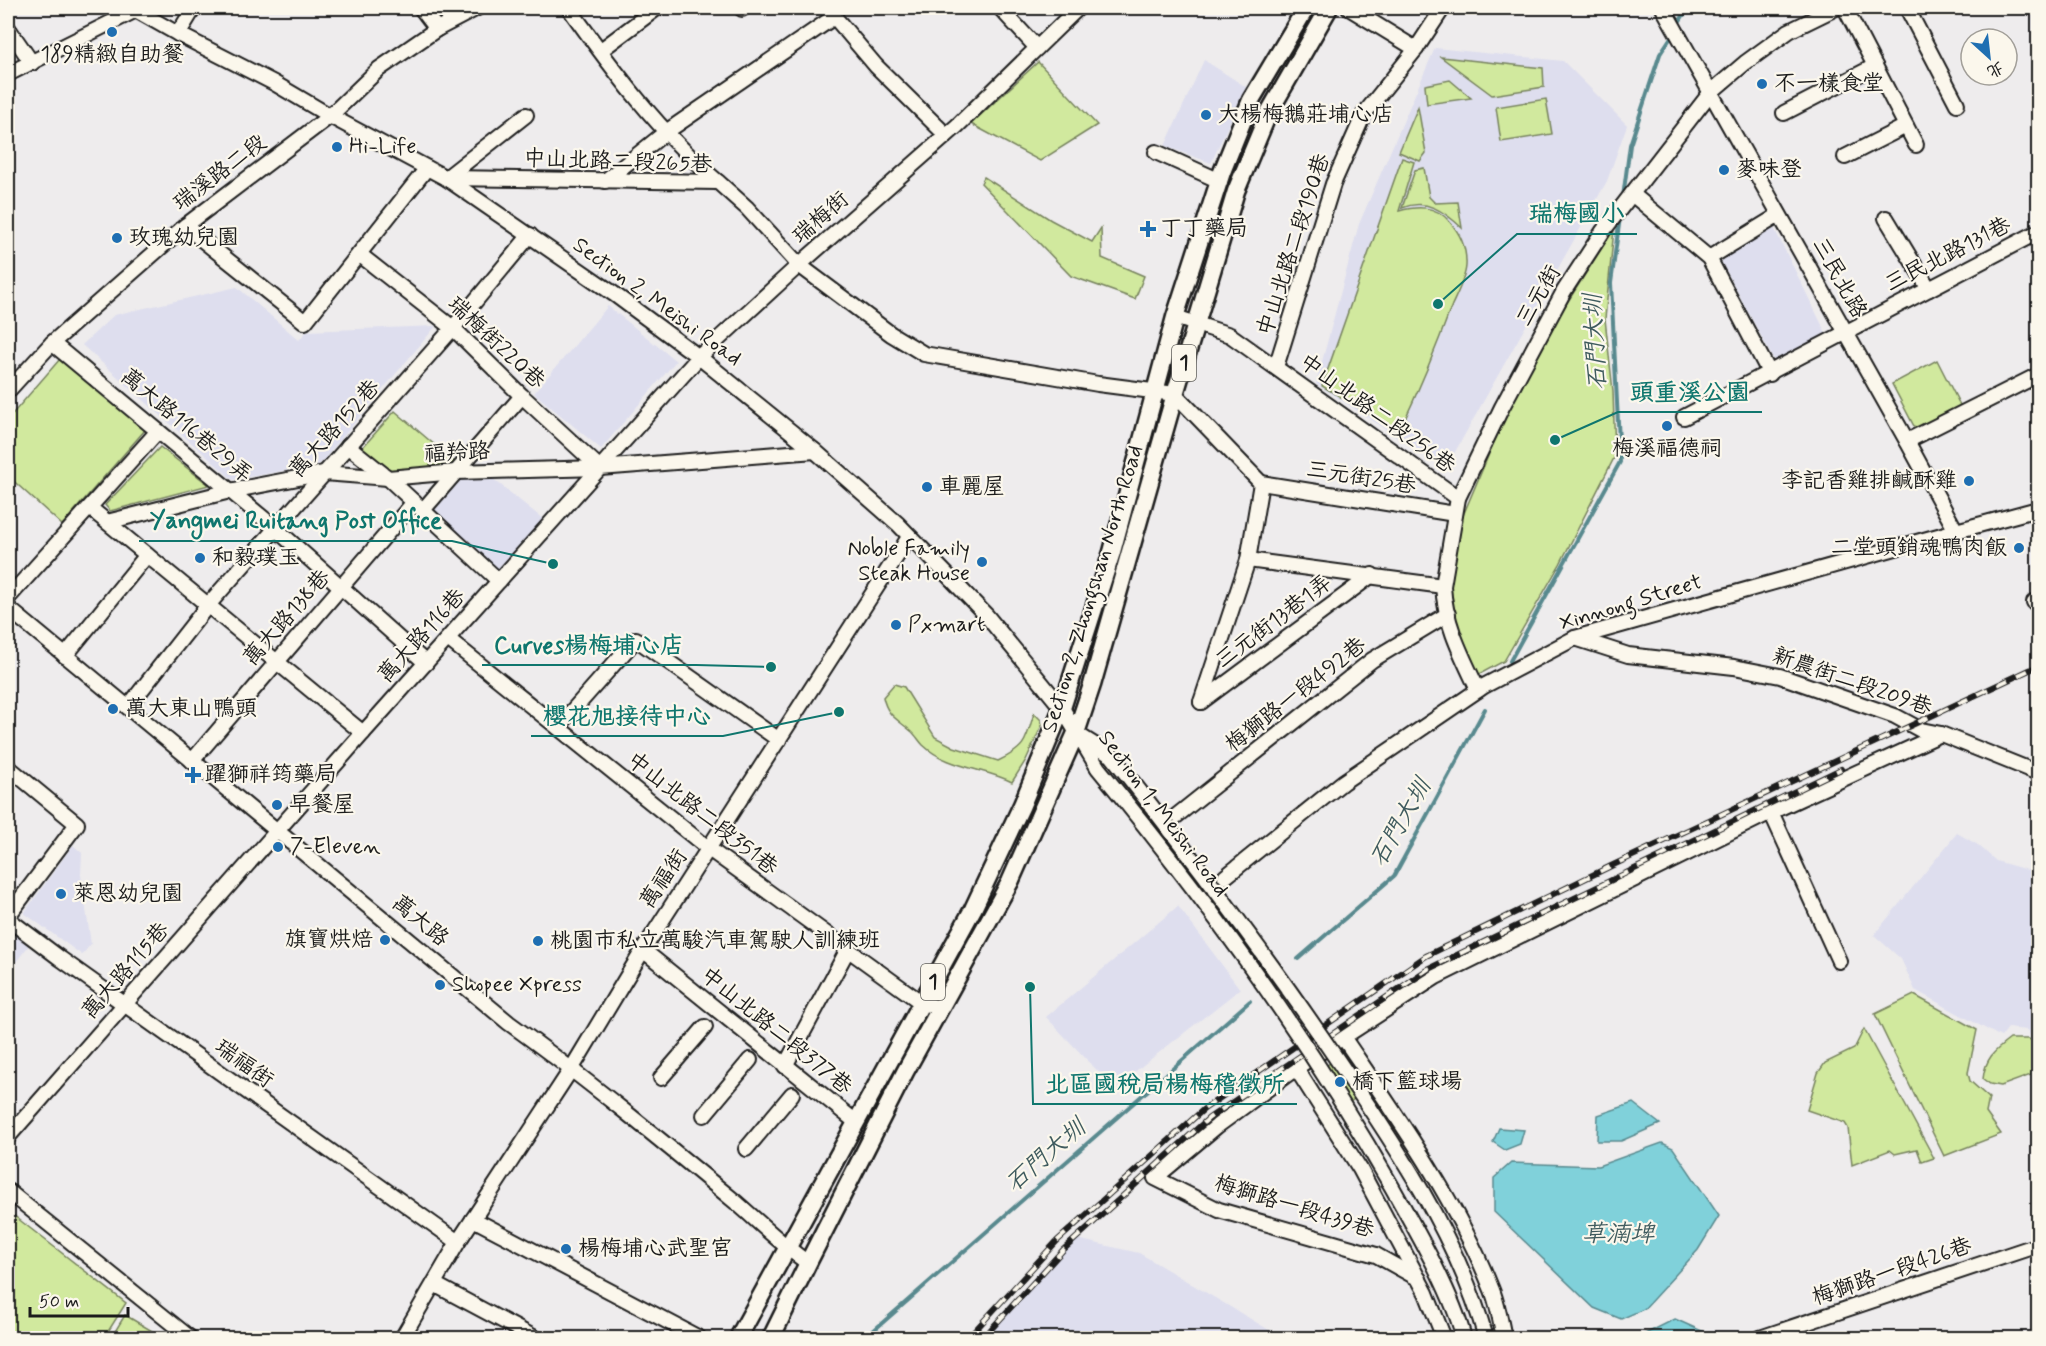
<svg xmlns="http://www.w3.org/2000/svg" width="2046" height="1346" font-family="Mynerve,'LXGW WenKai TC',sans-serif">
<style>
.built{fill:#dedeee}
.green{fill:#d1e99e;stroke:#76825d;stroke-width:1.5}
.water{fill:#80d1da;stroke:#58898e;stroke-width:1.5}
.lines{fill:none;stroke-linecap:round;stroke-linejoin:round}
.stream{stroke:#58898e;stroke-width:4}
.minor-casing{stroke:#1c1c1c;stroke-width:18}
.major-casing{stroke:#1c1c1c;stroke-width:21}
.minor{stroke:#fbf7ec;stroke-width:14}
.major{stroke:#fbf7ec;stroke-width:16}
.rail-casing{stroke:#1c1c1c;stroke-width:6}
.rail{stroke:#fbf7ec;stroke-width:4;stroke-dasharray:11;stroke-linecap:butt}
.minor-bridge-casing{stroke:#1c1c1c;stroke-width:18;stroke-linecap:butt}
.minor-bridge{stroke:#fbf7ec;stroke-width:14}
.poi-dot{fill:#1f6fb2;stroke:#fbf7ec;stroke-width:2}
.labels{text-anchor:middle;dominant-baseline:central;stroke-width:4.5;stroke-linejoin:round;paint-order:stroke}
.shield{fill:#fbf7ec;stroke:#5f5e5a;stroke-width:1.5}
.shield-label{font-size:21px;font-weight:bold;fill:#1c1c1c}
.poi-label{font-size:22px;fill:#1c1c1c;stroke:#fbf7ec;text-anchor:start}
.street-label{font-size:22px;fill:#1c1c1c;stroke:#fbf7ec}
.water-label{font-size:24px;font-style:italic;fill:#3f5b5e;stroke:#fbf7ec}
.leader{fill:none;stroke:#0f766e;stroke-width:2}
.callout-dot{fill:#0f766e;stroke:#fbf7ec;stroke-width:2}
.callout-label{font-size:24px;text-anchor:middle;font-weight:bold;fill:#0f766e;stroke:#fbf7ec;stroke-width:4.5;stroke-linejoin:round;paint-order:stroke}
</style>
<rect width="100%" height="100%" fill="#eeeced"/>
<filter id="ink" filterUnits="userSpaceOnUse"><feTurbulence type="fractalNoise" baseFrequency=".0167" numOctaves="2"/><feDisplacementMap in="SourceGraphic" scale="12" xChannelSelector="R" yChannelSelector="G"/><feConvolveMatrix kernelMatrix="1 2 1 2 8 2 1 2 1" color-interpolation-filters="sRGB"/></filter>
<g filter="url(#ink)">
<g class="built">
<polygon points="1435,48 1563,61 1627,125 1607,181 1446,468 1316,384 1359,224"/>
<polygon points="1204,60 1246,87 1211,163 1165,146"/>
<polygon points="1774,228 1827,335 1775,362 1721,261"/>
<polygon points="237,287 299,340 307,331 436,326 320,464 233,480 82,345 114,315"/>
<polygon points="608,306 676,361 601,449 534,393"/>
<polygon points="492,478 543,519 497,570 434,511 461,480"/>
<polygon points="1957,833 1978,845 1996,861 2038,873 2038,1047 2027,1030 2008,1028 2001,1037 1915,990 1901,959 1874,935"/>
<polygon points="73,845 82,853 81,875 91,944 82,955 24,913"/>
<polygon points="1178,906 1240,989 1114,1088 1046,1017"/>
<polygon points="13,932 30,944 8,972 8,934"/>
<polygon points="1077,1239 1139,1253 1283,1338 988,1338 1040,1269"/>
</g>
<g class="green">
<polygon points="1441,57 1543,68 1544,87 1492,95"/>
<polygon points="1038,62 1097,125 1040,161 971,124"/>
<polygon points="1450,80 1471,98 1427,104 1425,85"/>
<polygon points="1546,99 1552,134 1501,142 1496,107"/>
<polygon points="1418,107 1426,153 1420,161 1399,152"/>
<path d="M 1402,158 L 1414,162 L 1399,211 C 1417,206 1435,205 1449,221 C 1461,234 1467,248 1466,266 C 1465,279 1457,294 1452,305 C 1436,349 1419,390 1399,432 L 1322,386 Z"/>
<path d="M 1424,168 L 1429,197 L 1435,203 L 1458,202 L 1462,228 C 1444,211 1426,198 1402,208 L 1415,170 Z"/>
<polygon points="984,177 1051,220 1092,242 1101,228 1102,258 1144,276 1135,299 1071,276 981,183"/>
<polygon points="1614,229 1605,319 1613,391 1615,456 1560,564 1504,661 1478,675 1451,619 1451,577 1459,525 1502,423 1544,339"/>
<polygon points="60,359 145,430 62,525 8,476 8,419"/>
<polygon points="1937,360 1961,407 1916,430 1892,384"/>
<polygon points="395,411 457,464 453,467 389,472 362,448"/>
<polygon points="160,447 209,485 110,511 105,505"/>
<path d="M 894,684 L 904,687 L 935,737 L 954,747 L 998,761 C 1026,748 1026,741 1034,713 L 1041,720 L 1042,725 L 1026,760 L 1012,782 C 984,768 947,768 923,745 C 919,741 916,735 911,731 C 897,719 887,716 883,697 Z"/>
<polygon points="1914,995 1977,1030 1968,1073 1970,1081 1989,1098 1986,1113 2001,1134 1944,1156 1875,1014"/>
<polygon points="1864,1029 1934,1158 1922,1162 1917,1149 1895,1154 1890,1150 1852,1165 1848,1128 1845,1123 1807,1110 1818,1073 1825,1063 1854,1049"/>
<path d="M 2010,1039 L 2029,1039 L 2038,1045 L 2038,1063 L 2031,1075 L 2001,1086 L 1990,1084 L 1983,1079 C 1985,1059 1994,1051 2010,1039 Z"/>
<polygon points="1342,1055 1366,1091 1338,1110 1314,1074"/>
<polygon points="8,1211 126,1303 104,1338 8,1338"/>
<polygon points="125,1315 164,1338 111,1338"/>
</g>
<g class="water">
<polygon points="1633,1103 1660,1124 1621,1141 1597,1141 1598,1115"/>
<polygon points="1499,1128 1524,1130 1520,1144 1505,1150 1493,1142"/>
<polygon points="1662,1143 1673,1148 1719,1216 1698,1250 1644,1309 1621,1319 1594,1308 1494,1212 1494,1178 1511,1163 1598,1166"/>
<polygon points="1675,1319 1706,1333 1712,1338 1637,1338"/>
</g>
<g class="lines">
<g class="stream">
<polyline points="1676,27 1688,8"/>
<polyline points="1623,197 1630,145 1660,54 1673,34"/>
<polyline points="1510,661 1620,462 1611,283 1620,217"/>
<polyline points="1298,959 1394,876 1485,709"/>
<polyline points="865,1338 1250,1001"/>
</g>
<g class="minor-casing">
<g id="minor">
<polyline points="132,8 178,34 274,83 330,116 446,178 614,294 699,357 815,451 898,524 986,615 1062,708 1098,768"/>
<polyline points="421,8 437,29"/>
<path d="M 569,8 C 613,70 660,133 718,182"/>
<polyline points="742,8 742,9"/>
<polyline points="827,8 876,66 946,135"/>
<polyline points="1000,8 1037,48"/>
<polyline points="1349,8 1416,49"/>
<polyline points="1663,8 1907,441 1956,531"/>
<polyline points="1845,8 1916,145"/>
<polyline points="1907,8 1957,104"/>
<polyline points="8,28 32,63"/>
<polyline points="178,34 194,8"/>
<polyline points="601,50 657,8"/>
<polyline points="8,74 136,10"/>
<polyline points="1784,113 1875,66"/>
<polyline points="1156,152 1220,181"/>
<polyline points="1845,157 1906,126"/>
<polyline points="446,178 718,182 747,208 799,265 891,334 924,354 1098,384 1175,394 1261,483"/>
<polyline points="446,178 526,115"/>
<polyline points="605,181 666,132 834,17"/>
<polyline points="1632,194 1709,258 1770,374"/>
<polyline points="1886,218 1929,289"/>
<polyline points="185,226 305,322 427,168"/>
<polyline points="359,254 453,328 522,396 600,468"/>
<polyline points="1709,258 1779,215"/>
<polyline points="1175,317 1230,335 1458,498"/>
<polyline points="52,343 275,528 426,663"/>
<polyline points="1276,367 1333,184 1364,114 1416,49 1443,8"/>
<polyline points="8,391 52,343 185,226 330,116 379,69 437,29 477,8"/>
<polyline points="1684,417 2038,232"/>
<polyline points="1907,441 2038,375"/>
<polyline points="348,446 388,478 499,581"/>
<polyline points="1261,483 1455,514"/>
<polyline points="90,508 363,733"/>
<polyline points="423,510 522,396"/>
<polyline points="107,522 230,491 324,473 388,478 456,472 600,468 815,451"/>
<polyline points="1248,560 1443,586"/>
<polyline points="8,598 158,431"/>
<polyline points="2034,602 2038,601"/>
<path d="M 8,608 L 509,1023 C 588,1080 663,1142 738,1204 C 761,1224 782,1245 808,1263"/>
<polyline points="1575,638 1628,655 1734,667 1780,676 1895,716 1921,730 1941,734 2038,773"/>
<polyline points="448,639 709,849 922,1003 940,1008"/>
<polyline points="65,656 147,555"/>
<path d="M 1478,690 C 1462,656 1445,624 1443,586 L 1458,498 L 1502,407 L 1564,291 L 1603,231 L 1711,92 L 1745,63 L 1789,31 L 1836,8"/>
<polyline points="1201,702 1248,560 1261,483"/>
<polyline points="1201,702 1372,575"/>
<polyline points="128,707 208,605 453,328 530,235"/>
<polyline points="558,727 636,639 779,740"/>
<polyline points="1080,736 1112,756"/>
<polyline points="192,761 414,502"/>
<polyline points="8,767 77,824 8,916"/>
<polyline points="1175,817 1372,660 1448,614"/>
<polyline points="1225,877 1343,782 1484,686 1575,638 1956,531 2038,509"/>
<polyline points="8,919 61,959 458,1242"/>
<polyline points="643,950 856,1122"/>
<polyline points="1839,961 1771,812 1941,734"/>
<path d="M 1343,1037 C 1398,1118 1456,1199 1492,1290 C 1498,1305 1501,1323 1504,1338"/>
<polyline points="785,1066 847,951"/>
<polyline points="1296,1068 1360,1169 1426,1293 1444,1338"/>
<polyline points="661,1078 705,1027"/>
<polyline points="704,1115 750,1060"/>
<polyline points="8,1137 363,733 699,357 799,265 957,126 1078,8"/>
<polyline points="746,1149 792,1094"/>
<polyline points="8,1191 190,1338"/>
<polyline points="473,1219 699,1338"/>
<polyline points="1419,1279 1376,1255 1219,1210 1155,1178 1217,1126 1296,1068 1436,977 1771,812"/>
<polyline points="434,1284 535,1338"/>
<polyline points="402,1338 458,1242 572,1068 643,950 909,537"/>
<polyline points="1760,1338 2038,1245"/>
</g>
</g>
<g class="major-casing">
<g id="major">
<polyline points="738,1338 973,909 1022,805 1062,708 1112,552 1175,317 1222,172 1251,100 1306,8"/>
<polyline points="771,1338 808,1263 905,1072 1010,882 1076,733 1092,685 1175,394 1236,191 1268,114 1329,8"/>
</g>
</g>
<use href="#minor" class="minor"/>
<use href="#major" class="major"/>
<g class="rail-casing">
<g id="rail">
<polyline points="968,1338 1057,1241 1204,1109 1426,956 1611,866 2038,666"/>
<polyline points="983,1338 1063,1250 1209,1118 1428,969 1841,769"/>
</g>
</g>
<use href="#rail" class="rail"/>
<g class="minor-bridge-casing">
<g id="minor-bridge">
<path d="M 1112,756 C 1189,853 1264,952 1334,1055 C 1394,1143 1457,1235 1486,1338"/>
<path d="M 1098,768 C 1206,899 1308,1039 1392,1187 C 1417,1232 1451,1290 1464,1338"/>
</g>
</g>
<use href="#minor-bridge" class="minor-bridge"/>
</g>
</g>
<g class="poi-dot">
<circle cx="112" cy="32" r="6"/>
<circle cx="1762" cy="84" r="6"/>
<circle cx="1206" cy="115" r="6"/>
<circle cx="337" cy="147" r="6"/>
<circle cx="1724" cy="170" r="6"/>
<path d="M1145 220h6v6h6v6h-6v6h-6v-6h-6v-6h6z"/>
<circle cx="117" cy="238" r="6"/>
<circle cx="1667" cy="426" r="6"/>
<circle cx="1969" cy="481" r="6"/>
<circle cx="927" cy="487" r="6"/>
<circle cx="2019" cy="548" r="6"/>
<circle cx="200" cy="558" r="6"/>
<circle cx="982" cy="562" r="6"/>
<circle cx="896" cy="625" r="6"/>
<circle cx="113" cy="709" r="6"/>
<path d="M190 766h6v6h6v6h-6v6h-6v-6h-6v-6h6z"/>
<circle cx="277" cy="805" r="6"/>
<circle cx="278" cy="847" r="6"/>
<circle cx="61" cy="894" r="6"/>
<circle cx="385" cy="940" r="6"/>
<circle cx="538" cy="941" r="6"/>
<circle cx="440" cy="985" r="6"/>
<circle cx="1340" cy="1082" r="6"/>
<circle cx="566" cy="1249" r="6"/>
</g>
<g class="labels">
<g class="shield">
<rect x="1172" y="345" width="24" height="36" rx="4.5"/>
<rect x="921" y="964" width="24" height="36" rx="4.5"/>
</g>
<g class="shield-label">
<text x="1184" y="363">1</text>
<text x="933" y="982">1</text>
</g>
<g class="poi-label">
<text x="112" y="55" text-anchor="middle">189精緻自助餐</text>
<text x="1774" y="84">不一樣食堂</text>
<text x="1218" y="115">大楊梅鵝莊埔心店</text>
<text x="349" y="147">Hi-Life</text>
<text x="1736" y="170">麥味登</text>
<text x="1160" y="229">丁丁藥局</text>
<text x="129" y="238">玫瑰幼兒園</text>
<text x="1667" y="449" text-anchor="middle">梅溪福德祠</text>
<text x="1957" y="481" text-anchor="end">李記香雞排鹹酥雞</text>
<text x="939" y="487">車麗屋</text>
<text x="2007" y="548" text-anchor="end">二堂頭銷魂鴨肉飯</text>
<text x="970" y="549" text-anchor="end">Noble Family<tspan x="970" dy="25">Steak House</tspan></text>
<text x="212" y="558">和毅璞玉</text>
<text x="908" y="625">Pxmart</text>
<text x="125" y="709">萬大東山鴨頭</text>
<text x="205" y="775">躍獅祥筠藥局</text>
<text x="289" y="805">早餐屋</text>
<text x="290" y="847">7-Eleven</text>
<text x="73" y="894">萊恩幼兒園</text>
<text x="373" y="940" text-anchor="end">旗寶烘焙</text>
<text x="550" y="941">桃園市私立萬駿汽車駕駛人訓練班</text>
<text x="452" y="985">Shopee Xpress</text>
<text x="1352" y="1082">橋下籃球場</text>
<text x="578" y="1249">楊梅埔心武聖宮</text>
</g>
<g class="street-label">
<text transform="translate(618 162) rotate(2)">中山北路二段265巷</text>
<text transform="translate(220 173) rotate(-37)">瑞溪路二段</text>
<text transform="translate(821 218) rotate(-41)">瑞梅街</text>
<text transform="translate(1294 245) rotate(-72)">中山北路二段190巷</text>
<text transform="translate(1948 255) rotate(-27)">三民北路131巷</text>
<text transform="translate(1839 278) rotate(61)">三民北路</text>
<text transform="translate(1539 296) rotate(-60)">三元街</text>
<text transform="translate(657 302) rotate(36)">Section 2, Meishi Road</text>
<text transform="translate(496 343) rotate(43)">瑞梅街220巷</text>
<text transform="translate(1377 414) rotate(36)">中山北路二段256巷</text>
<text transform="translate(186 426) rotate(40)">萬大路116巷29弄</text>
<text transform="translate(335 429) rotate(-48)">萬大路152巷</text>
<text transform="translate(457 453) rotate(-3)">福羚路</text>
<text transform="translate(1361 478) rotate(9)">三元街25巷</text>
<text transform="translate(1093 589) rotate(-73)">Section 2, Zhongshan North Road</text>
<text transform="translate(1631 603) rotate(-17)">Xinnong Street</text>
<text transform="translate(287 618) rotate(-49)">萬大路138巷</text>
<text transform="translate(1274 622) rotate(-37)">三元街13巷1弄</text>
<text transform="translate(422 636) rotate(-48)">萬大路116巷</text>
<text transform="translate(1852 682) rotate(19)">新農街二段209巷</text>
<text transform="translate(1296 695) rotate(-38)">梅獅路一段492巷</text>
<text transform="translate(702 814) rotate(38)">中山北路二段351巷</text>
<text transform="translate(1163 814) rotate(53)">Section 1, Meishi Road</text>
<text transform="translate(664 879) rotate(-56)">萬福街</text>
<text transform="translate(420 921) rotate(40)">萬大路</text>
<text transform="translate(126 971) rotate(-49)">萬大路115巷</text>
<text transform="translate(776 1031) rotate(39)">中山北路二段377巷</text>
<text transform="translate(244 1064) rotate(36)">瑞福街</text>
<text transform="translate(1294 1207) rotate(17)">梅獅路一段439巷</text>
<text transform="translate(1892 1272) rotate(-19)">梅獅路一段426巷</text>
</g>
<g class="water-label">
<text transform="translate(1596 342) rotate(-93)">石門大圳</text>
<text transform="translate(1401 823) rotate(-60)">石門大圳</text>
<text transform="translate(1046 1156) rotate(-41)">石門大圳</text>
<text x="1618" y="1234">草湳埤</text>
</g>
</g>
<path class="leader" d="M1438 304L1517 234H1637M1555 440L1618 412H1762M553 564L452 541H139M771 667L696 665H482M839 712L723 736H531M1030 987L1033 1104H1297"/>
<g class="callout-dot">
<circle cx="1438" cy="304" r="6"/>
<circle cx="1555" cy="440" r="6"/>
<circle cx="553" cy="564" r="6"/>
<circle cx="771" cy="667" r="6"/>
<circle cx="839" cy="712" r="6"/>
<circle cx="1030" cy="987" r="6"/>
</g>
<g class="callout-label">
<text x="1577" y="221">瑞梅國小</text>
<text x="1690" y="400">頭重溪公園</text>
<text x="296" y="528">Yangmei Ruitang Post Office</text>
<text x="589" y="653">Curves楊梅埔心店</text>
<text x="627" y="724">櫻花旭接待中心</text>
<text x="1165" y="1092">北區國稅局楊梅稽徵所</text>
</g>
<rect width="2046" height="1346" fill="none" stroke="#fbf7ec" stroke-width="30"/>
<rect x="15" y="15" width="2016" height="1316" fill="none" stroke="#1c1c1c" stroke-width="2" filter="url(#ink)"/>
<g transform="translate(1989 57) rotate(153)"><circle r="28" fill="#fbf7ec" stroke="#a29f99" stroke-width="1.5"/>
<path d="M0-4.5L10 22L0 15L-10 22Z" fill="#1f6fb2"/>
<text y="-9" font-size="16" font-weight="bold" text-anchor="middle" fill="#1c1c1c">北</text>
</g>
<path d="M30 1307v9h98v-9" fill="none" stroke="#1c1c1c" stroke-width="3"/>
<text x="39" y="1307" font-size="18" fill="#1c1c1c" stroke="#fbf7ec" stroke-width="4.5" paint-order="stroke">50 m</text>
</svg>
